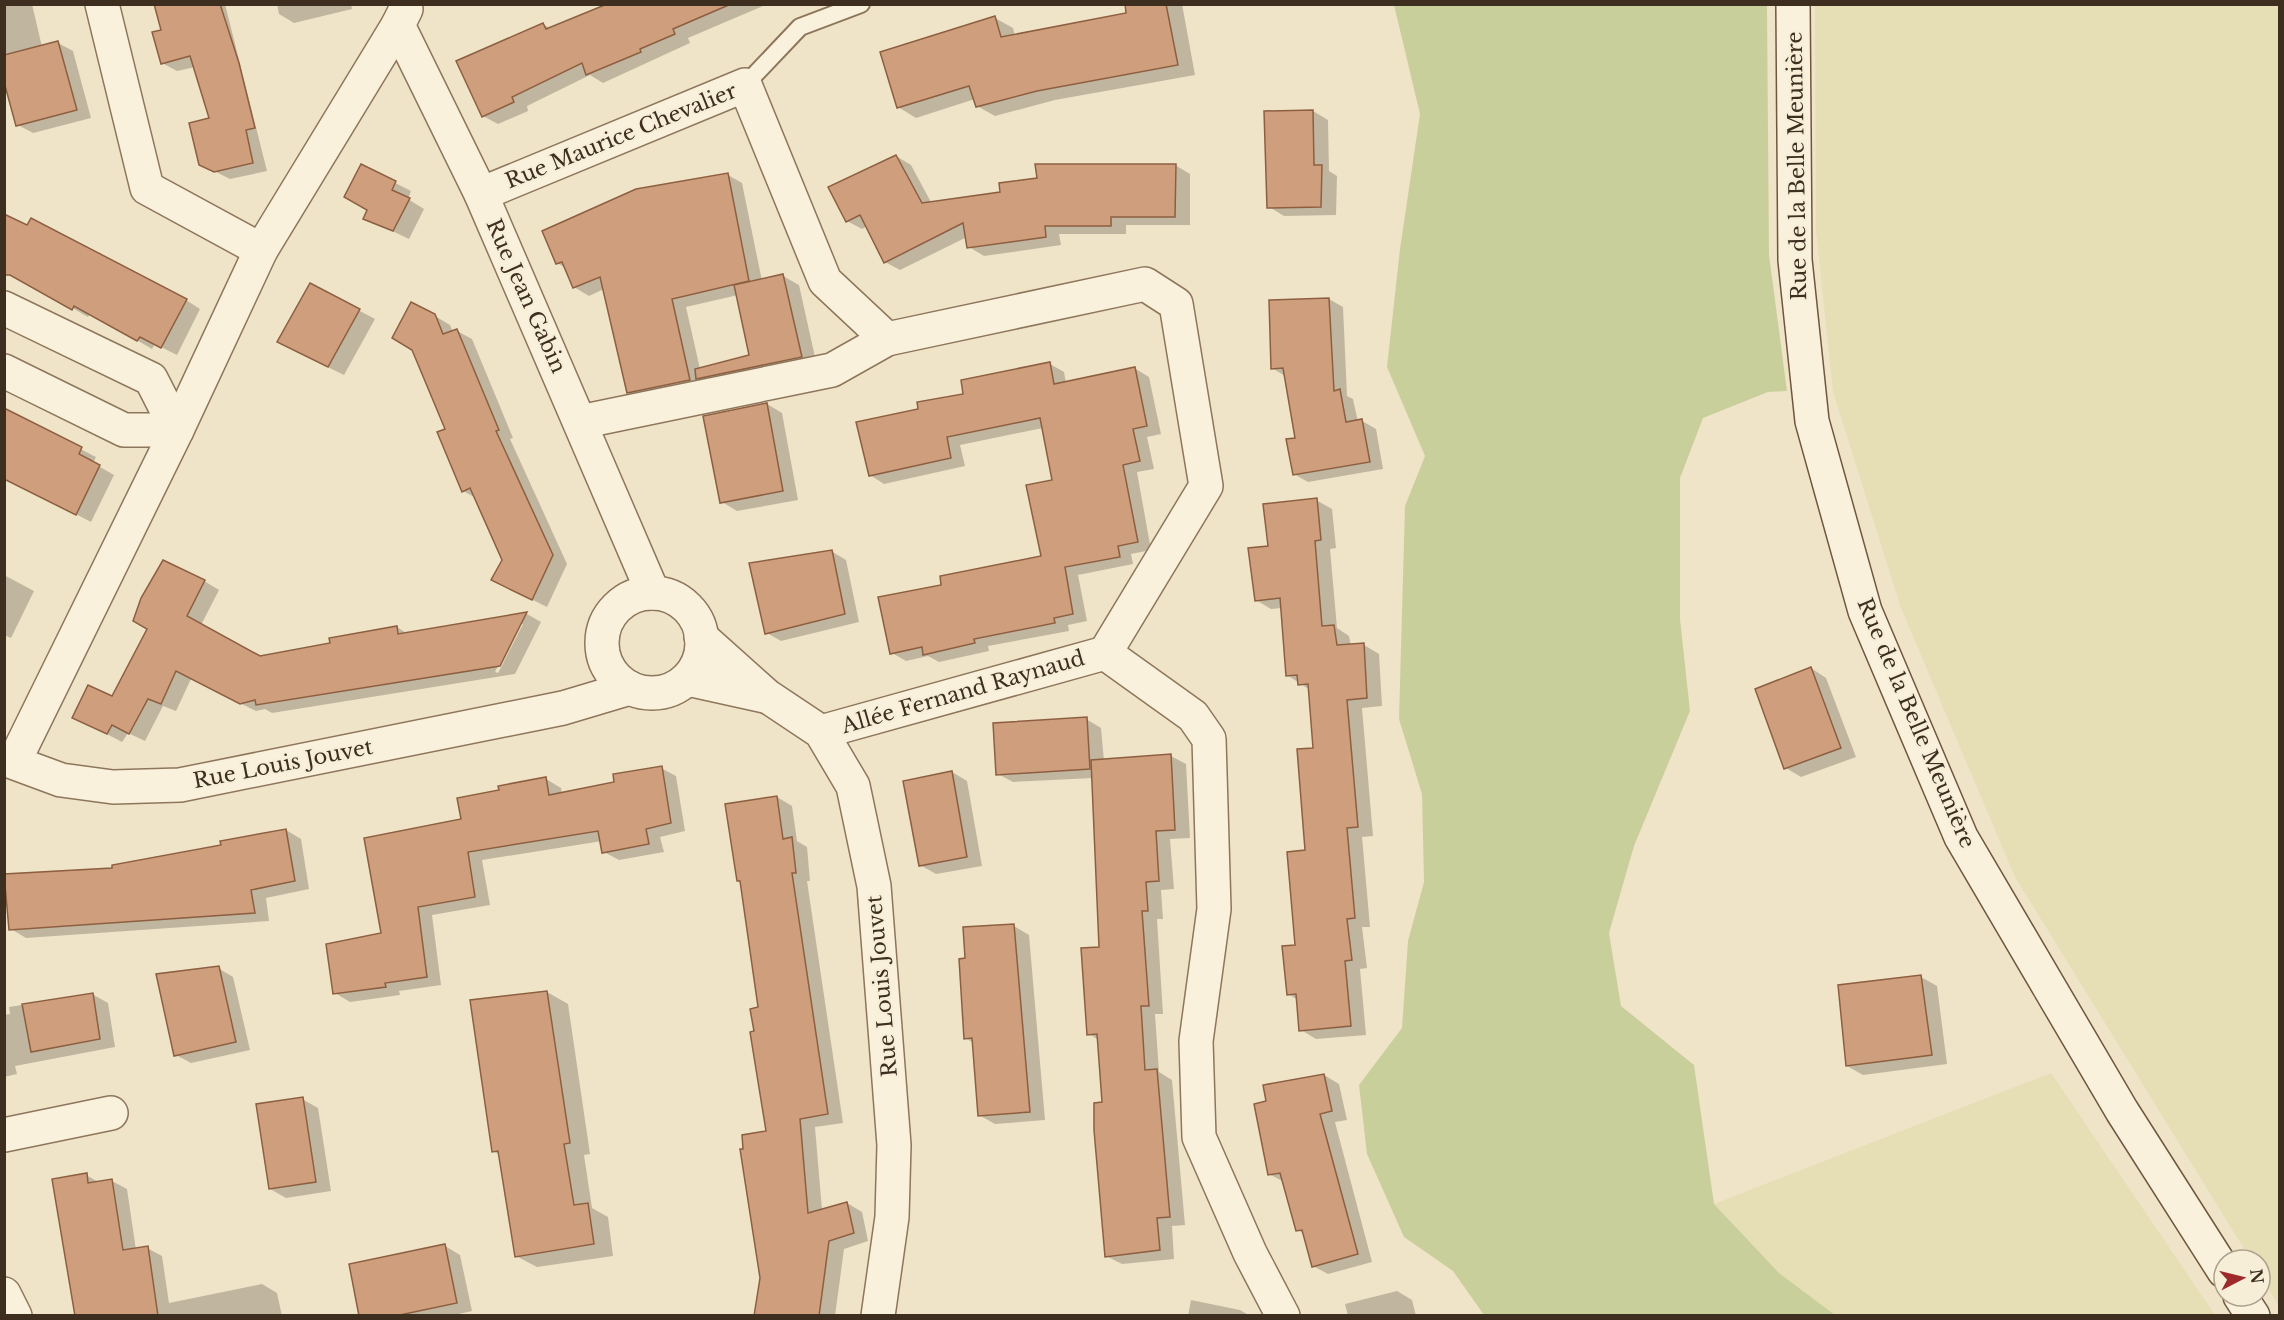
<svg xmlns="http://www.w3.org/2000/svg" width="2284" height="1320" font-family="'Libre Baskerville',serif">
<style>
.farmland{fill:#e6deb5}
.green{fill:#c9cf9b}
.shadow{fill:#0003;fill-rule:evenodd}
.building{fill:#cf9f7d;stroke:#8d5f41;stroke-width:1.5}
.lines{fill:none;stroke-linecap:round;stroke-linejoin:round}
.lane-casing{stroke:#8d765c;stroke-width:20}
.street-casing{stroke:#8d765c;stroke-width:36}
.secondary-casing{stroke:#6f573f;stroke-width:36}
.lane{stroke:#faf1dc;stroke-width:16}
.street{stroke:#faf1dc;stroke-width:33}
.secondary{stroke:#faf1dc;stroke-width:33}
.labels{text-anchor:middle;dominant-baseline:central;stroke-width:4.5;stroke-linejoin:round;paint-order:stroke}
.street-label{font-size:21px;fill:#3d2e20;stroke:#f7eed8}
</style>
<rect width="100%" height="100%" fill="#f0e4c8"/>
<g class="farmland">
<polygon points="1815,5 2279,5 2279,1306 2260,1275 2260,1260 2251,1260 2015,877 1901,608 1833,392 1816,230"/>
<polygon points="2051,1073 2215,1315 1835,1315 1779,1273 1714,1204"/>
</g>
<polygon class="green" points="1394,5 1767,5 1769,255 1787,391 1768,392 1703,418 1680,478 1680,619 1690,711 1634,846 1609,933 1621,1006 1694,1065 1714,1204 1779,1273 1835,1315 1484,1315 1453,1271 1404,1237 1367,1154 1359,1085 1402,1028 1408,941 1424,882 1422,794 1399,719 1405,506 1425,456 1387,367 1400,249 1420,114"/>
<g class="shadow">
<polygon points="4,4 32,4 42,47 58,43 73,51 91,118 33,133 18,125 4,77"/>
<polygon points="157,4 225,4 267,171 230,179 200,164 211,119 195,67 177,71 162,63 163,32"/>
<polygon points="277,4 351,4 352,9 294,23 279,14"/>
<polygon points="611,4 763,6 688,38 690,43 603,83 590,75 527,106 528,111 498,124 483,116 543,24 551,29"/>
<polygon points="1126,4 1182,4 1195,75 1055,100 995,116 977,106 975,99 916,118 898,107 995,18 1013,28 1015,36 1128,14"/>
<polygon points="1313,111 1328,120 1329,171 1337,176 1336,215 1284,216 1269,207"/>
<polygon points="896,156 911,165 932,204 1175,165 1190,174 1190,225 1126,225 1126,234 1059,234 1061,245 984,256 969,247 967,237 900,270 885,262 868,226 862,229 847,221"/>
<polygon points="362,166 411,191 408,199 424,209 409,239 365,218 368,212"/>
<path d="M 728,175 L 742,183 L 762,281 L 783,276 L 799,285 L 817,366 L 644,401 L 629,392 L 604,289 L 589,296 L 574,287 L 566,268 L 557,263 ZM 738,295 L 751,356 L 700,369 L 686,307 Z"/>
<polygon points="4,273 186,300 200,309 177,355 155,344 152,349 90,313 88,317 20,278 19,280"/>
<polygon points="311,285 375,319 344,375 295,351"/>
<polygon points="1329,299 1343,307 1347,396 1353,399 1358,422 1362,421 1376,429 1383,469 1308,482 1294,474 1297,439 1285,376 1272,368"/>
<polygon points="435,316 450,325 453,332 457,331 472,339 513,438 510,439 567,564 547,607 493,580 504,560 476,498 463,491 447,430"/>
<polygon points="1050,364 1064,372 1066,383 1134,368 1149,377 1161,434 1147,437 1154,469 1137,472 1151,550 1131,554 1133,564 1078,575 1087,621 1068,625 1069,631 988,646 989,651 939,662 928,656 906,661 892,653 942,586 1042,558 1054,481 1043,428 960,445 965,466 884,484 870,475 919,410"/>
<polygon points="767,404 782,413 798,500 737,511 722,502"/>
<polygon points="4,410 96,457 93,463 114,475 91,522 4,477"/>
<polygon points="1316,500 1332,509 1336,548 1330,549 1337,628 1349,636 1351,646 1364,645 1379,654 1382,706 1362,708 1373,836 1362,837 1370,927 1362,927 1367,968 1360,969 1366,1035 1316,1039 1301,1030 1298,1000 1288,994 1296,947 1315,749 1310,690 1287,675 1282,608 1271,609 1256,600 1269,547"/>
<polygon points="831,551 846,560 859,622 781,641 767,633 751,564"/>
<polygon points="4,575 34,591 11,638 4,635"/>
<path d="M 204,581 L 219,590 L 201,625 L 260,657 L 332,645 L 397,627 L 408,634 L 527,614 L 541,622 L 515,674 L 272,713 L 265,709 L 256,711 L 191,679 L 176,711 L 163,706 L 145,741 L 128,733 L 122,742 L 74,717 L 112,698 ZM 519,624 L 523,624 L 498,673 L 495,672 Z"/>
<polygon points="1811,668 1826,678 1856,757 1801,777 1786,768"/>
<polygon points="1086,719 1101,728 1104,761 1171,756 1186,764 1190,838 1170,839 1174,889 1161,890 1163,919 1157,919 1163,1014 1155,1014 1159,1072 1172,1080 1185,1225 1172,1226 1174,1259 1122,1264 1106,1256 1103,1104 1099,1040 1089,1034 1101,948 1093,778 1013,782 998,774"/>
<polygon points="661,768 676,776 685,831 660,837 664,852 619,860 604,852 602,841 482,860 490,905 432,915 441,985 399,991 400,995 350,1002 335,993 383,934 463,820 501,792 546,779 561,788 562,794 615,783"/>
<polygon points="952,772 967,781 982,866 936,874 920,865"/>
<polygon points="777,797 792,806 797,841 807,847 810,881 807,881 843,1123 815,1127 822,1210 847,1203 862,1212 868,1241 844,1249 835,1316 755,1316 761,1278 767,1132 755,1032 760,1008 742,882 739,880"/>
<polygon points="286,830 301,839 309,889 266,898 269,921 26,938 11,929 114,870"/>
<polygon points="1014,926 1029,935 1045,1120 995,1124 979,1115 974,1043 965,1038 967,960"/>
<polygon points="218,968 233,977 250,1050 191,1063 176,1055"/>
<polygon points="1921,977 1937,986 1947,1064 1863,1075 1847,1066"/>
<polygon points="547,992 568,1004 590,1154 584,1155 592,1208 608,1217 613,1256 537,1267 516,1256 500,1155 493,1151"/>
<polygon points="92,994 108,1003 115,1047 15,1066 17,1074 4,1077 4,1015 10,1014 9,1007"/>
<polygon points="1324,1075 1339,1084 1347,1120 1335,1122 1372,1262 1328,1274 1313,1266 1304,1234 1298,1230 1284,1182 1269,1174 1268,1102"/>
<polygon points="302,1099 318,1108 331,1191 286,1198 270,1189"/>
<polygon points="86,1175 100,1183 112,1181 127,1189 136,1250 147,1248 162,1256 169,1303 262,1284 277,1293 282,1316 76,1316"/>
<polygon points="445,1246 460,1255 472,1311 450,1316 361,1316"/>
<polygon points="1397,1291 1412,1300 1416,1316 1348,1316 1345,1304"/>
<polygon points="1191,1300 1240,1310 1250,1316 1188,1316"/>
</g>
<g class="building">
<polygon points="154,4 220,4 239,63 255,128 246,130 253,163 214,172 199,165 189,123 209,118 190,56 161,64 152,32 161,30"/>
<polygon points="607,4 731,4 673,29 675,34 640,49 641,52 586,75 582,63 512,97 514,102 482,117 456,61 543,23 546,29"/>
<polygon points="1125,4 1166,4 1178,65 1037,91 976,107 969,86 897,108 880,52 995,16 1001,37 1126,13"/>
<polygon points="58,41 77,110 16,126 4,82 4,55"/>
<polygon points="1313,110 1314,165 1322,165 1321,207 1267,208 1264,111"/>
<polygon points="896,155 922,203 1000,192 999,183 1037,178 1035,164 1176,164 1175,217 1111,217 1111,226 1045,226 1046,237 967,248 963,223 884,263 860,215 846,222 828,187"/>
<polygon points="361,164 396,181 392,190 410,198 393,231 363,219 367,210 344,197"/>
<polygon points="728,173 749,281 672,299 690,380 627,393 600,277 573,288 562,262 556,264 542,231 636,189"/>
<polygon points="4,214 27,225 31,218 187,299 161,348 140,337 137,341 74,306 72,310 10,275 4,275"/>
<polygon points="783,274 802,357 696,379 695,369 749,355 734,285"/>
<polygon points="310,283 360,309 328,367 277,342"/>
<polygon points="1329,298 1334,391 1340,389 1346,422 1362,419 1370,462 1293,475 1286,439 1295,438 1283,368 1271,369 1269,300"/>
<polygon points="411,302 435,314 443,334 457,329 499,430 496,431 553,555 532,600 491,580 502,560 470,488 462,492 437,432 445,429 412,350 392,338"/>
<polygon points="1050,362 1054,384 1135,367 1147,426 1133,429 1140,461 1123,465 1138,542 1118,546 1120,557 1065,567 1073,614 1054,618 1055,623 974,639 975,643 923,655 922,647 890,654 878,597 941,585 940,576 1041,556 1026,485 1052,480 1040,418 947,437 951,458 869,476 856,422 918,409 917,402 963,394 961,380"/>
<polygon points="767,403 783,491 720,503 703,416"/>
<polygon points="4,408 82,447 79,454 100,465 76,515 4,479"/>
<polygon points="1317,498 1321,540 1315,541 1322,626 1334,625 1337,645 1364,643 1367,698 1347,700 1358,827 1347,828 1355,918 1347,919 1352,960 1345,961 1351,1026 1299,1031 1296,994 1287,995 1282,946 1295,945 1287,852 1305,850 1297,749 1313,748 1308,684 1298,685 1297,675 1286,676 1280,598 1255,601 1248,548 1268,546 1263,504"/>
<polygon points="832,550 845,614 765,634 749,563"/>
<polygon points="163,560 205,580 187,616 260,656 330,643 329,638 397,626 398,634 527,612 500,666 256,705 255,700 240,704 176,671 161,704 148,699 129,734 112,725 107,734 72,718 88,685 112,696 147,629 133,621 141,598"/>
<polygon points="1811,667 1841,748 1784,769 1755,689"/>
<polygon points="1087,717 1090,769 996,775 993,723"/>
<polygon points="1171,754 1175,830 1156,831 1159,881 1146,882 1148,911 1142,911 1149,1006 1141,1006 1145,1070 1157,1069 1170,1217 1157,1218 1160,1250 1105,1257 1094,1130 1094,1103 1102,1102 1097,1034 1087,1035 1081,948 1099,947 1091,760"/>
<polygon points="662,766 671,823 646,829 649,844 602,853 598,831 468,852 475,897 418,907 427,977 385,983 386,987 333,994 326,944 381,933 364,838 461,819 457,798 499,790 498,786 546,777 549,795 614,782 613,774"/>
<polygon points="952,771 967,857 919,866 903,781"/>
<polygon points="777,796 783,839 792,837 796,873 792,873 828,1114 800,1119 808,1213 847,1202 854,1233 829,1241 819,1316 754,1316 760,1278 740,1149 743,1149 742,1135 766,1131 750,1032 754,1031 750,1009 758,1007 740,881 737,881 725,804"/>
<polygon points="286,829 295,881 251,890 255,913 9,930 4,874 112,868 112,865 221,845 220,841"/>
<polygon points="1014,924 1030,1112 978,1116 972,1038 964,1039 959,959 965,958 963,927"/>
<polygon points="219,966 236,1042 174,1056 156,974"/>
<polygon points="1921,975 1932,1055 1846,1066 1838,985"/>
<polygon points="547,991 570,1143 564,1144 574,1205 588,1203 594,1244 515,1257 498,1151 492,1152 470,1000"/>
<polygon points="93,993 100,1039 31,1052 22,1004"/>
<polygon points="1324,1074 1332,1111 1320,1114 1358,1254 1312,1267 1302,1230 1296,1231 1280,1173 1268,1175 1254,1104 1266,1101 1263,1085"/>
<polygon points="303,1097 316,1182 269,1189 256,1104"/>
<polygon points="87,1173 88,1183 112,1179 123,1250 148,1246 158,1316 75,1316 52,1179"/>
<polygon points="445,1244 457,1303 395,1316 359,1316 349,1264"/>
</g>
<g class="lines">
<g class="lane-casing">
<polyline id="lane" points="745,85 800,27 861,4"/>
</g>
<g class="street-casing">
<g id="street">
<polyline points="102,4 147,188 261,250"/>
<polyline points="406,9 398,25 481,194 653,593"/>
<polyline points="481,194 745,85 825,281 887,339 1145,284 1176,304 1206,486 1105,653"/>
<polyline points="4,308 151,379 177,430 124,430 4,371"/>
<polyline points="580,422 832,370 887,339"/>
<circle cx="652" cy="643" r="50"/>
<polyline points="701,637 767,696 821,732 853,786 874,886 894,1145 892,1217 878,1316"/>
<polyline points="1105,653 1193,716 1209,739 1214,909 1196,1041 1199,1137 1250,1253 1283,1316"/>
<polyline points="687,679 764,696"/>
<polyline points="821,732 1105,653"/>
<polyline points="4,759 61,780 113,787 180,785 563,708 630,688"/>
<polyline points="14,762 177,430 261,250 398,25"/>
<polyline points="4,1135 111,1113"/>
<polyline points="4,1294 15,1316"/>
</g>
</g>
<g class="secondary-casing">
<g id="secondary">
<polyline points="1793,4 1795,260 1812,421 1865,611 1961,837 2122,1111 2224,1271"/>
<polyline points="2240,1296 2253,1316"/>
</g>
</g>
<use href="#lane" class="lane"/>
<use href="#street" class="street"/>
<use href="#secondary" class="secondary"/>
</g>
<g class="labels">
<g class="street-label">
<text transform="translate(621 136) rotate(-22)">Rue Maurice Chevalier</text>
<text transform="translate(1797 166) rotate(-91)">Rue de la Belle Meunière</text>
<text transform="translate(526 296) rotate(66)">Rue Jean Gabin</text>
<text transform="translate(963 692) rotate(-16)">Allée Fernand Raynaud</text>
<text transform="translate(1916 723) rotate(67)">Rue de la Belle Meunière</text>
<text transform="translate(283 764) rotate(-11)">Rue Louis Jouvet</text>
<text transform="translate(882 986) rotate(-95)">Rue Louis Jouvet</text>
</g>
</g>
<rect width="2284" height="1320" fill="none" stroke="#3d2e20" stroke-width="12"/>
<g transform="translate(2242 1278) rotate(83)"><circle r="28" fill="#f7eed8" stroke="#ada18e" stroke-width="1.5"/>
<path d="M0-4.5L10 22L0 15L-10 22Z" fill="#9e2a2b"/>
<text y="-9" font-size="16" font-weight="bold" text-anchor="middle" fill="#3d2e20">N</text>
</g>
</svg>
